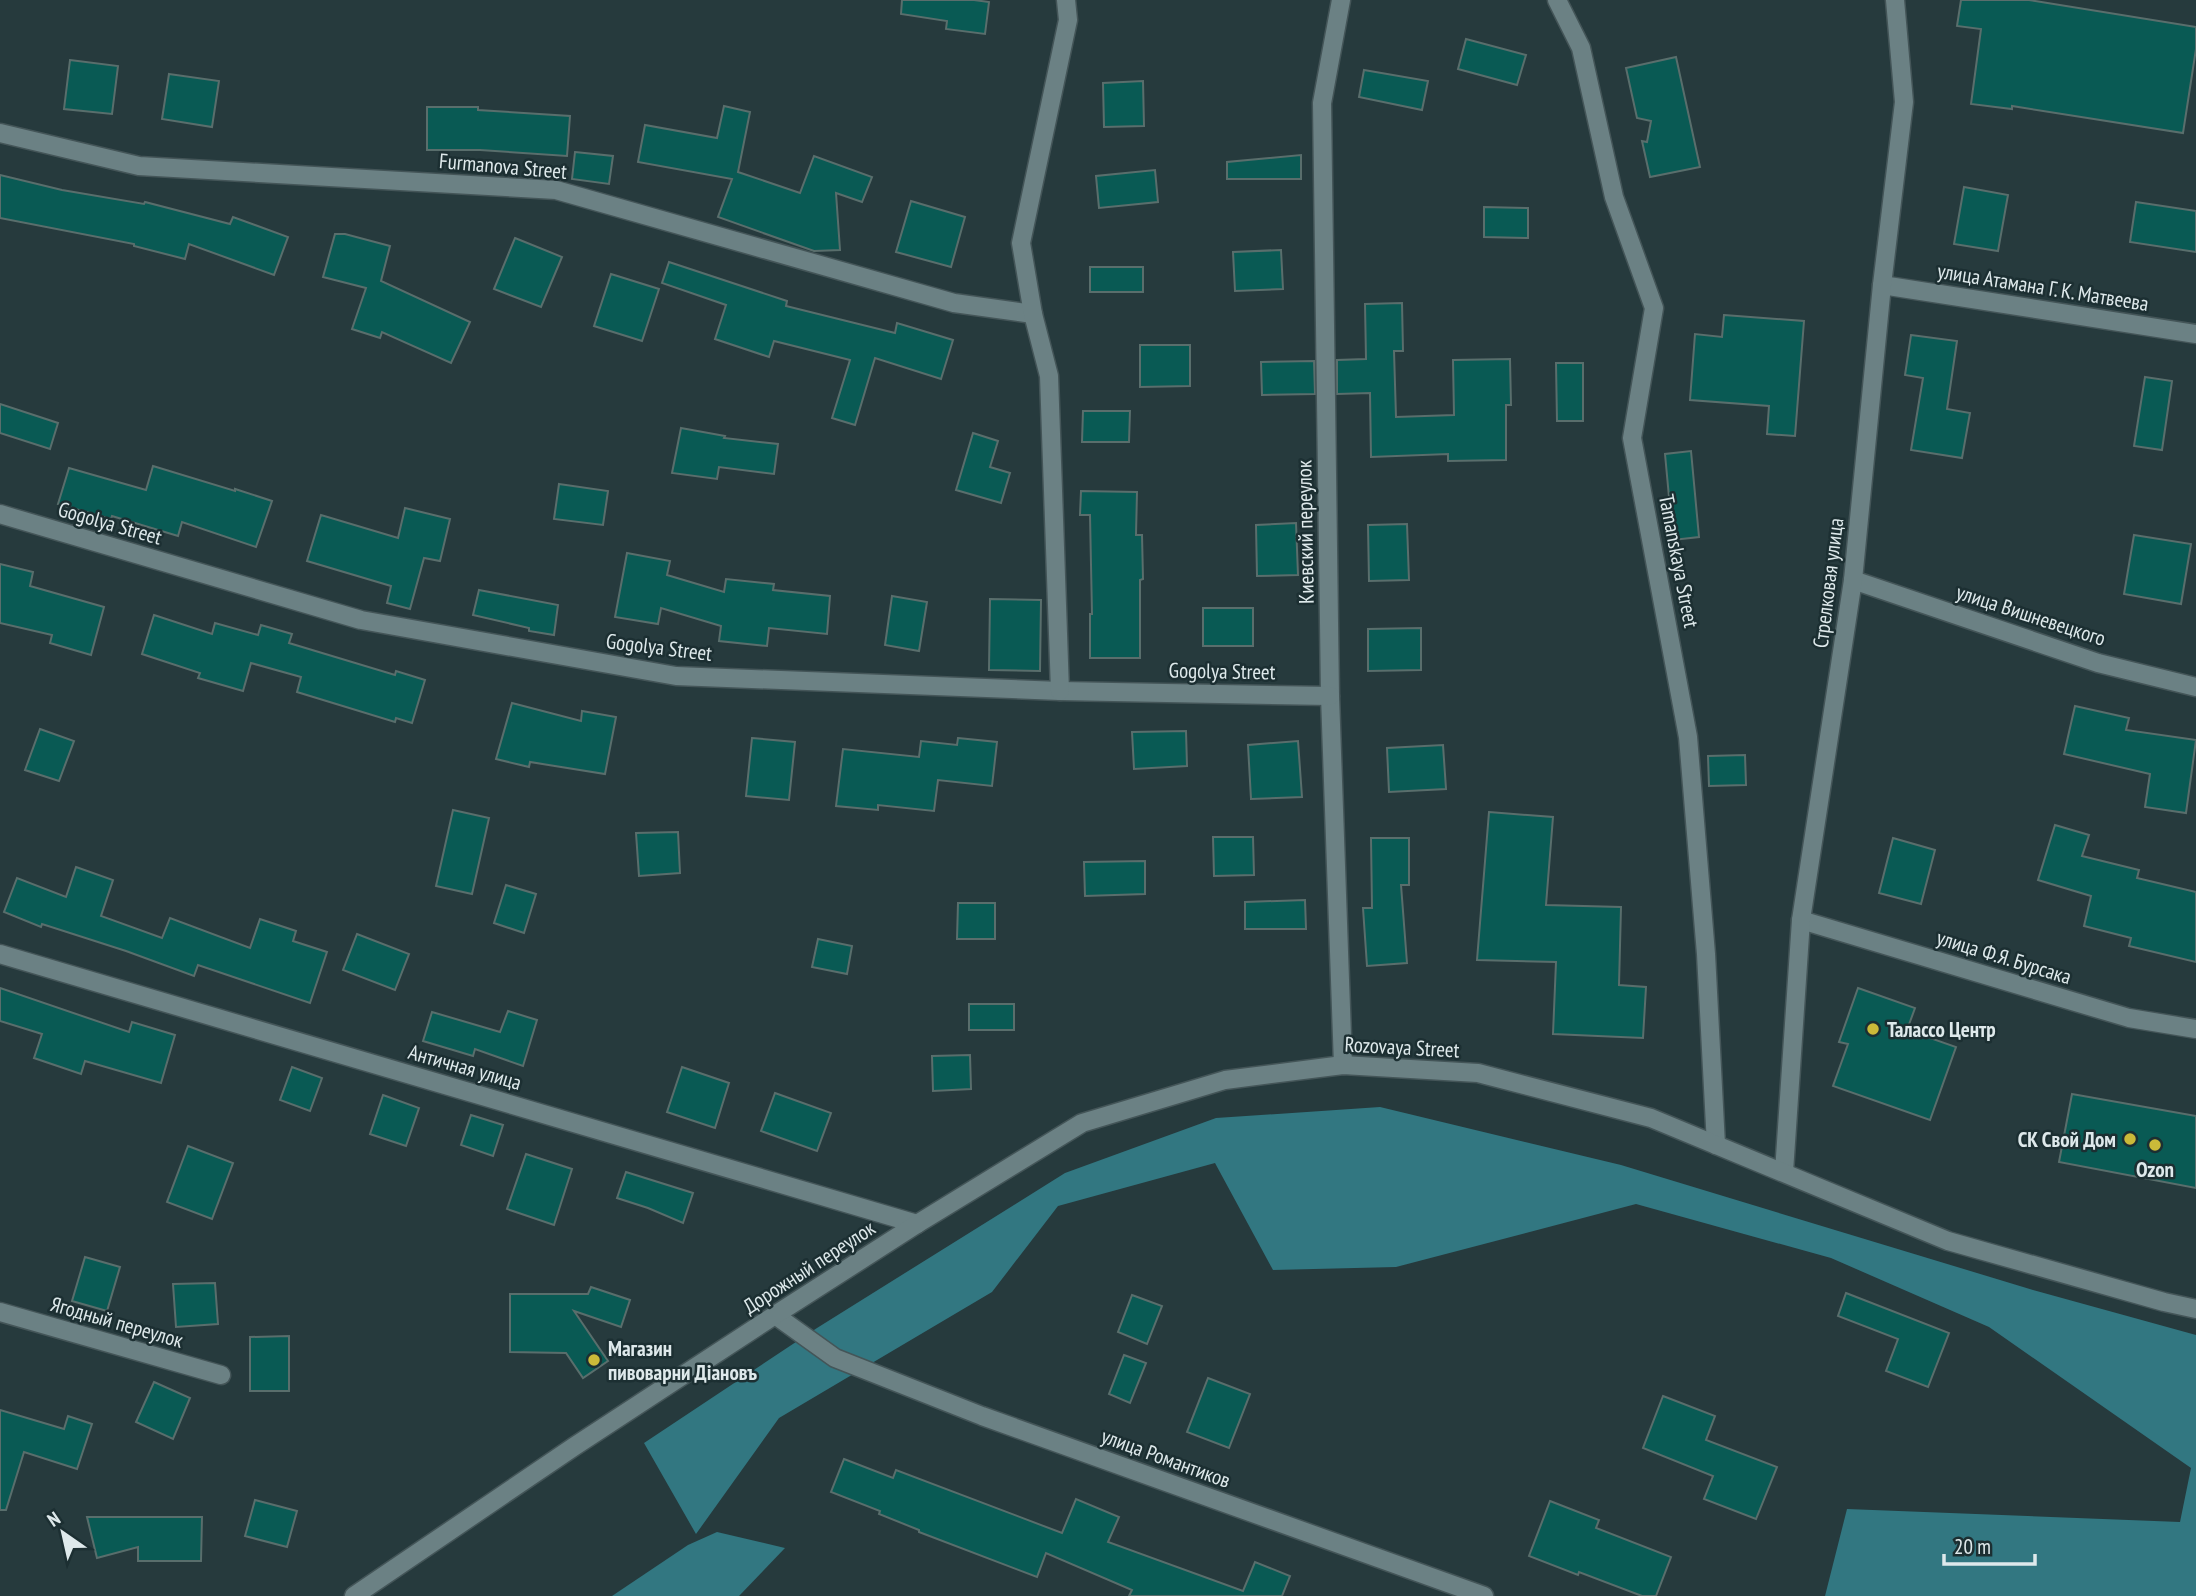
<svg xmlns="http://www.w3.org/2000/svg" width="2196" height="1596" font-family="'PT Sans Narrow',sans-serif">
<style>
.forest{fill:#327781}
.building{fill:#095a54;stroke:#596e6c;stroke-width:2}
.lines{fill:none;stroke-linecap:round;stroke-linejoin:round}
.street-casing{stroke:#445558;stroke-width:21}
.secondary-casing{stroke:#445558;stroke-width:21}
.street{stroke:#6b8184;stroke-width:18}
.secondary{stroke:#6b8184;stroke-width:18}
.poi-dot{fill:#cbba39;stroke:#1c2f32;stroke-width:2.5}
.labels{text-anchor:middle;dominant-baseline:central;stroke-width:5;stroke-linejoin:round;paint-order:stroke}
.street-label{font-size:21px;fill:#dee9eb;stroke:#1c2f32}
.poi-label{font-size:21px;font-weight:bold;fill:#dee9eb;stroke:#1c2f32;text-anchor:start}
</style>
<rect width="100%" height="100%" fill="#263a3d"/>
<g class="forest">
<polygon points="1380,1107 1621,1165 2033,1290 2196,1335 2196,1596 1825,1596 1847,1509 2180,1522 2191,1468 1989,1327 1831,1258 1636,1204 1396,1267 1273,1270 1215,1163 1058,1206 992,1292 779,1418 696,1534 644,1443 817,1328 1065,1173 1216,1118"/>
<polygon points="717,1532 785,1548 739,1596 612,1596 688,1545"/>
</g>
<g class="building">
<polygon points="902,0 974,0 989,2 985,34 946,29 947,21 901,14"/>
<polygon points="1961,0 2029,0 2196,27 2196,49 2183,133 2012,106 2012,109 1971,104 1981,29 1957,26"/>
<polygon points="1466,39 1526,55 1517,85 1458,69"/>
<polygon points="1676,57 1700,167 1650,177 1642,141 1647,142 1651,121 1637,118 1626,68"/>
<polygon points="70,60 118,66 112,114 64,109"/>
<polygon points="1364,70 1428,81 1422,110 1359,97"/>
<polygon points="169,74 219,81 212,127 162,119"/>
<polygon points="1143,81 1144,126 1104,127 1103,83"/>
<polygon points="724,106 750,112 738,172 800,193 814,156 872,177 862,202 836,193 840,250 814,251 718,217 732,179 638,162 645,125 717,138"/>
<polygon points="427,107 478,107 478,110 570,116 567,156 480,150 427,150"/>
<polygon points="575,152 613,156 609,184 572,179"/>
<polygon points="1301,155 1301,179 1227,179 1227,162"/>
<polygon points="1155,170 1158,202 1099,208 1096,176"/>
<polygon points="0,175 62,190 144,204 145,202 230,224 233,217 288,237 274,275 189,244 185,259 134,246 134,244 0,218"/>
<polygon points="1964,187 2008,195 1998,251 1954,244"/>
<polygon points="911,201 965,217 951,267 896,252"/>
<polygon points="2136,202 2196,211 2196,252 2130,242"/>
<polygon points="1484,207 1528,208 1528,238 1484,237"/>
<polygon points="335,234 345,234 390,246 381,281 470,322 451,363 382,332 380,338 352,329 366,288 323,277"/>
<polygon points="515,238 562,257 541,307 494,289"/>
<polygon points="1281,250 1283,289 1235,291 1233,252"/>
<polygon points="669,262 787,301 786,306 895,333 897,323 953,340 941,379 875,358 855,425 832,418 850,360 774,341 769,357 715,339 726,305 662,283"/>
<rect x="1090" y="267" width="53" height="25"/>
<polygon points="611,274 659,289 642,341 594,326"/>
<polygon points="1402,303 1403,351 1394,351 1396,417 1454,415 1453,360 1510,359 1511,405 1506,405 1506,460 1448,461 1448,454 1371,457 1370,393 1337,394 1337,360 1366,359 1365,304"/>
<polygon points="1724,315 1804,321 1795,436 1767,434 1769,406 1690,400 1695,334 1722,337"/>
<polygon points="1911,335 1957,341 1947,409 1970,413 1962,458 1911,450 1923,378 1905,375"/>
<polygon points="1140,345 1190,345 1190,386 1140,387"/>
<polygon points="1314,361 1315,394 1262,395 1261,362"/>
<polygon points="1556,363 1583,363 1583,421 1557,421"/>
<polygon points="2145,377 2172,381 2162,450 2134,446"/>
<polygon points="0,404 58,423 50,449 0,433"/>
<polygon points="1083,411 1130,411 1129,442 1082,442"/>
<polygon points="681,428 725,436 724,438 778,444 774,474 719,467 717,479 672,473"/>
<polygon points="973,433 998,441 990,467 1010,473 1001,503 956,490"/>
<polygon points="1691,451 1699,537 1673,540 1665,454"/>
<polygon points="153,466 235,491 235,489 272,501 256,547 182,522 178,536 112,516 111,519 58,504 69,468 146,490"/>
<polygon points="559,484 608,491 603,525 554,519"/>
<polygon points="1081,491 1137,492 1136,535 1142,535 1143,579 1140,580 1140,658 1090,658 1090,614 1092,614 1090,515 1080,515"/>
<polygon points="405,508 450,519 440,561 424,558 410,609 387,603 391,586 307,561 321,515 398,538"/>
<polygon points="1296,523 1298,575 1257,576 1256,525"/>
<polygon points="1407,524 1409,580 1369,581 1368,525"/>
<polygon points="2134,535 2191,544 2181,604 2124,594"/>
<polygon points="627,553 670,561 667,575 724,592 726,579 774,584 773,590 830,596 827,634 769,628 767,646 719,641 721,626 661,608 658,624 615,617"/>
<polygon points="0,564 33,572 30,586 104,607 91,655 50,643 52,635 0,623"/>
<polygon points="479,590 558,605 554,635 529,631 529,628 473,615"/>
<polygon points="892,596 927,602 919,651 885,645"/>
<polygon points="990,599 1041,600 1040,671 989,670"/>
<rect x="1203" y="608" width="50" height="38"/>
<polygon points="154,615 212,634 215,623 258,635 261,625 292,634 289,643 395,675 396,671 425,680 412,723 396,718 395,722 297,692 301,677 251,663 243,691 198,678 200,673 142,654"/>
<polygon points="1421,628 1421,670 1368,671 1368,629"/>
<polygon points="512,703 581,721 582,711 616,717 605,774 530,762 529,767 496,759"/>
<polygon points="2075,706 2129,718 2126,730 2196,740 2186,813 2145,807 2150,774 2064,754"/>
<polygon points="40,729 74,741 59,781 25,770"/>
<polygon points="1186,731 1187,766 1134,769 1132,732"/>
<polygon points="752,738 795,742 789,800 746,796"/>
<polygon points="958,738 997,742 992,786 938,780 934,811 878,805 878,810 836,806 843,749 919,757 921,741 957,745"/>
<polygon points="1298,741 1302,797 1251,799 1248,745"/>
<polygon points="1443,745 1446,789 1389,792 1387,748"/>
<polygon points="1745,755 1746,785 1709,786 1708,756"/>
<polygon points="453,810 489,818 472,894 436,886"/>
<polygon points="1489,812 1553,817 1546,905 1621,907 1619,985 1646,987 1643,1038 1553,1034 1556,962 1477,960"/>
<polygon points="2055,825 2089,835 2082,856 2139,870 2137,878 2196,892 2196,962 2129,946 2131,938 2084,926 2091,896 2038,880"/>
<polygon points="678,832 680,873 639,876 636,833"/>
<polygon points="1213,837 1253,837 1254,875 1214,876"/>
<polygon points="1371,838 1409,838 1409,885 1401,885 1407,963 1367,966 1363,908 1372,908"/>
<polygon points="1893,838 1935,850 1921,904 1879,893"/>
<polygon points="1145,861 1145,894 1085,896 1084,862"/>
<polygon points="76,867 113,880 101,916 162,938 170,918 250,948 260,919 296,931 293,941 327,952 310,1003 198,965 194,976 126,951 42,924 41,927 4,912 17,878 66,897"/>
<polygon points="506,885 536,894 524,933 494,923"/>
<polygon points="1305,900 1306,929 1245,929 1245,902"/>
<polygon points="958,903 995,903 995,939 957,939"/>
<polygon points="357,934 409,954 395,990 343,970"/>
<polygon points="818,939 852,946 847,974 812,967"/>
<polygon points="0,988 129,1032 132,1022 175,1035 161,1083 85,1061 81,1074 34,1058 42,1034 0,1021"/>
<polygon points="1858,988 1915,1008 1907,1030 1956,1047 1930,1120 1833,1086 1848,1044 1839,1042"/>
<rect x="969" y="1004" width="45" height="26"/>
<polygon points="508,1011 537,1020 523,1066 475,1049 473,1056 423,1041 432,1012 500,1032"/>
<polygon points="970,1055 971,1089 933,1091 932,1056"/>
<polygon points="292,1067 322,1078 310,1111 280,1100"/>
<polygon points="682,1067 729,1083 715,1128 667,1112"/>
<polygon points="775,1093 831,1113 817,1151 761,1131"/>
<polygon points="2072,1094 2196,1116 2196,1188 2059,1162"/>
<polygon points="383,1095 419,1108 406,1146 370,1134"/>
<polygon points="471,1115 503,1125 493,1156 461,1145"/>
<polygon points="188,1146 233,1163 212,1219 167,1202"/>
<polygon points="526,1154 572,1169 554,1225 507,1209"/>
<polygon points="626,1172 693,1193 683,1223 648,1208 617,1198"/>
<polygon points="85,1257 120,1267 107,1311 72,1301"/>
<polygon points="215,1283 218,1324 176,1327 173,1284"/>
<polygon points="591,1287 630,1300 621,1327 574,1311 608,1361 583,1378 566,1353 510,1352 510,1294 588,1294"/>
<polygon points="1846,1293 1949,1333 1928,1387 1886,1371 1898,1339 1838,1316"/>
<polygon points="1132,1295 1162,1306 1147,1344 1118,1332"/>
<polygon points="289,1336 289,1391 250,1391 250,1337"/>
<polygon points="1124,1355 1146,1363 1130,1403 1109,1394"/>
<polygon points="1208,1378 1250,1394 1229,1448 1187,1432"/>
<polygon points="154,1382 190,1398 173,1439 136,1422"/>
<polygon points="1663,1396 1715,1416 1706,1440 1777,1467 1756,1519 1704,1499 1713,1476 1643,1448"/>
<polygon points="0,1410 64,1429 68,1416 92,1424 77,1469 24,1452 6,1510 0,1510"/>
<polygon points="844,1459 893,1478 896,1470 1062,1533 1076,1499 1119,1517 1108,1542 1243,1591 1255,1562 1290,1576 1282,1596 1129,1596 1132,1590 1046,1553 1037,1577 919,1532 919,1530 879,1514 880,1511 831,1492"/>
<polygon points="255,1500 297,1511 287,1547 245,1536"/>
<polygon points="1550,1501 1599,1520 1596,1528 1671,1557 1656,1596 1642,1596 1579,1572 1578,1575 1529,1556"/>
<polygon points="87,1517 202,1517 201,1561 138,1561 138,1547 97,1558"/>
</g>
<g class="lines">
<g class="street-casing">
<g id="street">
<polyline points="1341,0 1322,103 1330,696 1343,1065"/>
<polyline points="1557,0 1581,48 1614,197 1654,308 1632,438 1688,737 1706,954 1716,1145"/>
<polyline points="0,133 139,166 556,190 954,303 1033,314"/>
<polyline points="1882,285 2196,334"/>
<polyline points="0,514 361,620 676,676 1060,691 1330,696"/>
<polyline points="1853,580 2098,663 2196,687"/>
<polyline points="1060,691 1049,376 1033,314 1021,243 1068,20 1066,0"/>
<polyline points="1801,920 2129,1018 2196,1029"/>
<polyline points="0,954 917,1224"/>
<polyline points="1784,1172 1801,920 1853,580 1882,285 1904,102 1895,0"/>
<polyline points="0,1312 221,1375"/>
<polyline points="775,1315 835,1358 982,1416 1484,1596"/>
</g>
</g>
<g class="secondary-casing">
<polyline id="secondary" points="354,1596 575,1446 775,1315 917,1224 1082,1123 1225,1080 1343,1065 1478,1073 1651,1118 1948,1241 2164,1302 2196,1309"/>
</g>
<use href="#street" class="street"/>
<use href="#secondary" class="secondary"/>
</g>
<g class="poi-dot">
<circle cx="1873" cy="1029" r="7"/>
<circle cx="2130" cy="1139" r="7"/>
<circle cx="2155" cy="1145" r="7"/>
<circle cx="594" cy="1360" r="7"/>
</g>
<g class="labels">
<g class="street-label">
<text transform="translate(503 166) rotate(5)">Furmanova Street</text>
<text transform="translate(2043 287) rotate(9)">улица Атамана Г. К. Матвеева</text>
<text transform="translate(110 523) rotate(16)">Gogolya Street</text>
<text transform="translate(1305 532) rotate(-91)">Киевский переулок</text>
<text transform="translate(1679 561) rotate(79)">Tamanskaya Street</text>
<text transform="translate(1828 583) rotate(-83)">Стрелковая улица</text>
<text transform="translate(2031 615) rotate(18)">улица Вишневецкого</text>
<text transform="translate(659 647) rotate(7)">Gogolya Street</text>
<text transform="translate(1222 671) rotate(1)">Gogolya Street</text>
<text transform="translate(2004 957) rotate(17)">улица Ф.Я. Бурсака</text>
<text transform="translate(1402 1047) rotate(3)">Rozovaya Street</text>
<text transform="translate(465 1067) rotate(16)">Античная улица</text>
<text transform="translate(809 1267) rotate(-33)">Дорожный переулок</text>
<text transform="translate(117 1322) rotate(16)">Ягодный переулок</text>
<text transform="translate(1166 1458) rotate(20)">улица Романтиков</text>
</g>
<g class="poi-label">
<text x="1887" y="1029">Талассо Центр</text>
<text x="2116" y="1139" text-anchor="end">СК Свой Дом</text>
<text x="2155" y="1169" text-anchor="middle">Ozon</text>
<text x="608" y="1348">Магазин<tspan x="608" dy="24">пивоварни Дiановъ</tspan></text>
</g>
</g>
<g transform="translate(63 1533) rotate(326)" stroke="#1c2f32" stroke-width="5" paint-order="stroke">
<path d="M0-5L12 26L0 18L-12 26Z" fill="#dee9eb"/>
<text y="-10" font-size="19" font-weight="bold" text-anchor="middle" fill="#dee9eb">N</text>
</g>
<path d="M1944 1554v10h91v-10" fill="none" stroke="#dee9eb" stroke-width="3.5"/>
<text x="1954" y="1554" font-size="21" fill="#dee9eb" stroke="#1c2f32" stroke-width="5" paint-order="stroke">20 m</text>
</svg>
